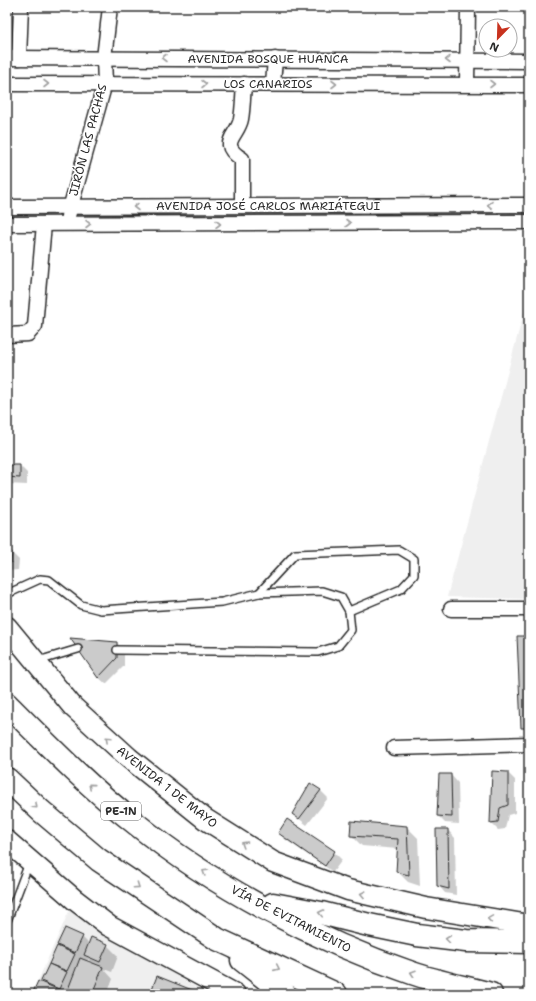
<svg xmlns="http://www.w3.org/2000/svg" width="536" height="1001" font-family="'Shantell Sans',sans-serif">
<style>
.built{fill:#efefef}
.shadow{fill:#0003;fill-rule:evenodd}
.building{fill:#cbcbcb;stroke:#2b2b2b}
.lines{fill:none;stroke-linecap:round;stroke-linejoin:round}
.lane-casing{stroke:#2b2b2b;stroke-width:10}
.street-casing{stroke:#2b2b2b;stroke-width:17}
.secondary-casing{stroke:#2b2b2b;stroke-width:23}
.highway-casing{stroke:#2b2b2b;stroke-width:25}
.lane{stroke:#fff;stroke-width:7}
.street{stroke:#fff;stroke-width:14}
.secondary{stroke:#fff;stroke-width:20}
.highway{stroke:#fff;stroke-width:22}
.oneway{stroke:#a0a0a0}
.labels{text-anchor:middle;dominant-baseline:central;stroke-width:3;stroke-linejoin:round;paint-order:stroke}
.shield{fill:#fff;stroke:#6b6b6b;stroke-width:1}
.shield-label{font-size:11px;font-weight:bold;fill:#2b2b2b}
.street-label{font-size:12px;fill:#2b2b2b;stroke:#fff}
</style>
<rect width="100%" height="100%" fill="#fff"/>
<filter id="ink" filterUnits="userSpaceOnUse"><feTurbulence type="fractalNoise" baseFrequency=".025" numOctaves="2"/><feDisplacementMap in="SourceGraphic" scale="8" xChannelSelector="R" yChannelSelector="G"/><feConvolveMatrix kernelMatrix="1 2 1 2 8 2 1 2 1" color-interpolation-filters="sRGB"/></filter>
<g filter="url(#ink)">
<g class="built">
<polygon points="529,293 529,599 447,597"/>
<polygon points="70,909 183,980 210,994 32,994"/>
</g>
<g class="shadow">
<polygon points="7,466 20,466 27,473 27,485 7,484"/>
<polygon points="7,553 12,553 19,560 18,570 7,571"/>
<polygon points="529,637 529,735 522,727"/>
<polygon points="117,643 124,650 124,666 106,684 98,677"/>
<polygon points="508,773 515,780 515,813 508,815 505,829 498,830 491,823"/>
<polygon points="451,775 458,783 459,824 445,823 438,816"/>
<polygon points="320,790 328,798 307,825 293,814"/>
<polygon points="288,820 334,852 342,860 333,872 286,840 279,833"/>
<polygon points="407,827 418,838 420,886 408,882 397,871 398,849 362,846 351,835"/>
<polygon points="448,830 455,838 456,895 445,893 438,885"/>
<path d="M 82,937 L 89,944 L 107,945 L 118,956 L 112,972 L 104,969 L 113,979 L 107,994 L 37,994 L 35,992 L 47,986 L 42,981 L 57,947 L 63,950 L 58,945 ZM 88,959 L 94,965 L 87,962 Z"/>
</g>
<g class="building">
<polygon points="7,465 20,465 20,478 7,477"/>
<polygon points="7,552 12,552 11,563 7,563"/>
<polygon points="517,636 529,636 529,728 521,728"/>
<polygon points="70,638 117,642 117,658 98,678"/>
<polygon points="492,771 508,772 508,805 500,808 498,822 490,823"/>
<polygon points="439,774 451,774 452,817 437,816"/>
<polygon points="310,783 321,790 299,819 292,814"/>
<polygon points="287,819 335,851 325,866 278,833"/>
<polygon points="351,821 407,826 409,875 396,872 398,839 350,836"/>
<polygon points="436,829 448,829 449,889 437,886"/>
<polygon points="65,928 83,936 75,953 57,945"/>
<polygon points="91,937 108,944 100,962 84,955"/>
<polygon points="57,946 75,954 67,971 49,964"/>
<polygon points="80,958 103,967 92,994 72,994 67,992"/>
<polygon points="49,964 67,972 59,989 41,981"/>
<polygon points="157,976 202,994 150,994"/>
<polygon points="38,981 69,994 38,994 33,992"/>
</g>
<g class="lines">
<g class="lane-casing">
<g id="lane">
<polyline points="259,593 295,554 399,550 414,559 414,575 401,589 349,611"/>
<polyline points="7,594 40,579 49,580 81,605 101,610 222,602 259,593 322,591 341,597 349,611 351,630 338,646 318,652 117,650"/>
<polyline points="38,661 78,649"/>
<polyline points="7,921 29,863"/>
</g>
</g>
<g class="street-casing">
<g id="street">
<polyline points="7,58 529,61"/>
<polyline points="19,58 21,7"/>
<polyline points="7,84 529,85"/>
<polyline points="273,84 275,59"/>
<polyline points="467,84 468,7"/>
<path d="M 242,206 L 242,159 C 217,143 238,136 241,119 C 243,108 243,95 244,84"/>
<polyline points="7,207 529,205"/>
<polyline points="68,216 105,83 104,58 110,7"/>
<polyline points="7,224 529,222"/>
<polyline points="7,335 28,334 35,326 44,224"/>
<polyline points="451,609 529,609"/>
<polyline points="394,748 529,744"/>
</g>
</g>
<g class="secondary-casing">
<g id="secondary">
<polyline points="7,627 73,707 129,758 205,819 273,862 348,890 426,908 529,925"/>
<polyline points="7,841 75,900 109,926 235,994"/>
</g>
</g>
<g class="highway-casing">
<g id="highway">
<path d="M 7,704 C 48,745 89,787 135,823 C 214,887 317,941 412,973 C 438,982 465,987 491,994"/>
<polyline points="7,779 41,811 99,860 217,939 336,994"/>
<polyline points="273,904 321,913 369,925 417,935 466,941 529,942"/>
<polyline points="242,960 285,994"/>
</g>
</g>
<use href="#lane" class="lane"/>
<use href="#street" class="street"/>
<use href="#secondary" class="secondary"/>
<use href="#highway" class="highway"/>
</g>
<defs><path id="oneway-chevron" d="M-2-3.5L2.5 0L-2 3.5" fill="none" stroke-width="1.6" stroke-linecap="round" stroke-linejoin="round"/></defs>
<g class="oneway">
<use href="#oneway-chevron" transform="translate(164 58) rotate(-180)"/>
<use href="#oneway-chevron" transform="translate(448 60) rotate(-180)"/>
<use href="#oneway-chevron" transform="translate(46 84)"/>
<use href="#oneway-chevron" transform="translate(204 84)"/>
<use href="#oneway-chevron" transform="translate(334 84)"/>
<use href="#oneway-chevron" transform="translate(492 84)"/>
<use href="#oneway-chevron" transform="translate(490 205) rotate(-179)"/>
<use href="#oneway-chevron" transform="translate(136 207) rotate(180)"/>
<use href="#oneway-chevron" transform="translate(348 223)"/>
<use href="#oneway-chevron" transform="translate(88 224)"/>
<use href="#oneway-chevron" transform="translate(218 224)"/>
<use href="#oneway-chevron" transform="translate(108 739) rotate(-137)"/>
<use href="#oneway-chevron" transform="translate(91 786) rotate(-139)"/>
<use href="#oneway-chevron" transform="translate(35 806) rotate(43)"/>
<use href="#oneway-chevron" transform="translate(244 844) rotate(-148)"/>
<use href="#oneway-chevron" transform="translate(205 872) rotate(-148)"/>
<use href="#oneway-chevron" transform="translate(137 886) rotate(34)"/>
<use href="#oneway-chevron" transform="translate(363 894) rotate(-167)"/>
<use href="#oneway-chevron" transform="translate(321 913) rotate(-168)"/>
<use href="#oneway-chevron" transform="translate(490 919) rotate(-171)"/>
<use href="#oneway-chevron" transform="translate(448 939) rotate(-173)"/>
<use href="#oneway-chevron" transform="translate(277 968) rotate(24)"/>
<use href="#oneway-chevron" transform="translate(413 973) rotate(-162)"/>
</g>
</g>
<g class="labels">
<rect class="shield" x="101" y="802" width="40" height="18" rx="3"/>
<g class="shield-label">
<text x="121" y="811">PE-1N</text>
</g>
<g class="street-label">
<text x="268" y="59">AVENIDA BOSQUE HUANCA</text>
<text x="268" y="84">LOS CANARIOS</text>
<text transform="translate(88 140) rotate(-75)">JIRÓN LAS PACHAS</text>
<text x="268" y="206">AVENIDA JOSÉ CARLOS MARIÁTEGUI</text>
<text transform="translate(167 787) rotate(38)">AVENIDA 1 DE MAYO</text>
<text transform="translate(291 919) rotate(27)">VÍA DE EVITAMIENTO</text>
</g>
</g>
<rect width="536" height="1001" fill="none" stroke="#fff" stroke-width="24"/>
<rect x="12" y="12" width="512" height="977" fill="none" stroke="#2b2b2b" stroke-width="1.5" filter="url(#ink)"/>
<g transform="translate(498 38) rotate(203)"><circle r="19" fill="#ffffff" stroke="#aaaaaa"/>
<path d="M0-3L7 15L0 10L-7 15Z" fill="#c8321e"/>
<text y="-6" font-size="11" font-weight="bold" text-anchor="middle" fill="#2b2b2b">N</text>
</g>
</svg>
